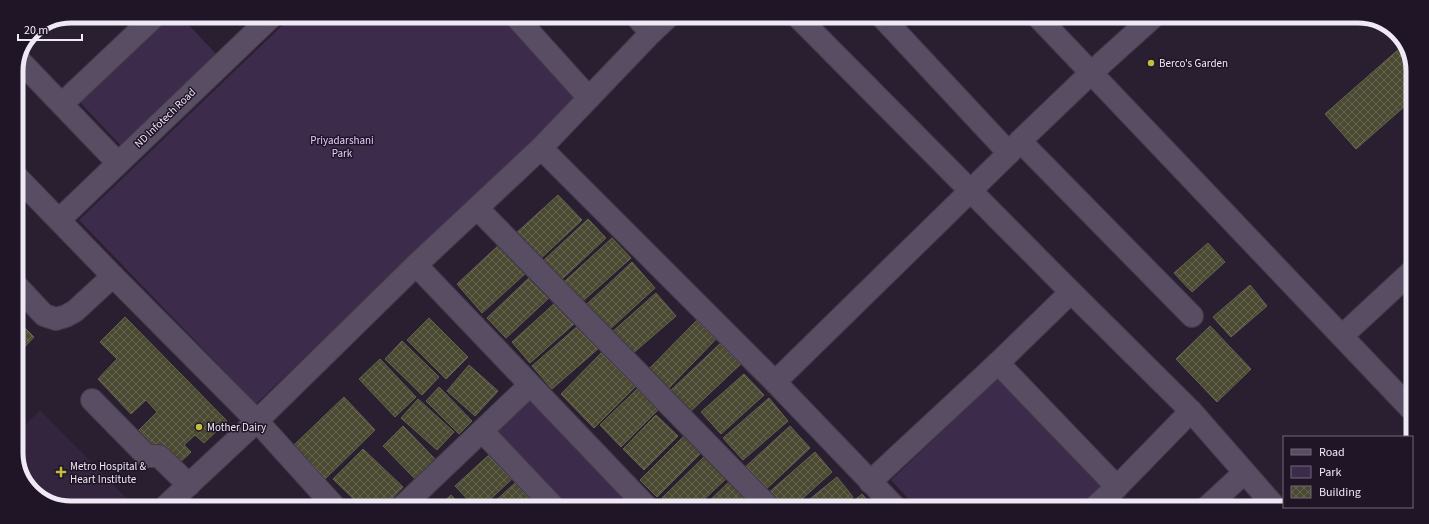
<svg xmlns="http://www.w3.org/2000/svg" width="1429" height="524" font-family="'Source Sans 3',sans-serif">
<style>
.built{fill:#32253d}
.park{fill:#3d2b4c}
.building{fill:url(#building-cross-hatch);stroke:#64654c}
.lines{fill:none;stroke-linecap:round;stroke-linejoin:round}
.minor-casing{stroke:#423949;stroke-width:24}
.minor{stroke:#584d62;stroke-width:22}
.poi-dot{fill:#bfbe41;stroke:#1f1527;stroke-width:1.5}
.labels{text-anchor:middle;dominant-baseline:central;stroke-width:3;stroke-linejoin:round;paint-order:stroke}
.poi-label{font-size:11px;fill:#efe8f5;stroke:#1f1527;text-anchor:start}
.street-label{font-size:11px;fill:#efe8f5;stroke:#1f1527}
.park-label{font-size:11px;fill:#e4cbfc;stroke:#1f1527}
.rim{fill:none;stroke:#efe8f5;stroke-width:5}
</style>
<defs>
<pattern id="building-cross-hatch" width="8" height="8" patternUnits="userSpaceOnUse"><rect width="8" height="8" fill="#4a4a33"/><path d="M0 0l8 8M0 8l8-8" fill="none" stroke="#646451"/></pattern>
</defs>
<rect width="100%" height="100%" fill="#291f31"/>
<polygon class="built" points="40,410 129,501 124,505 53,505 27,486 16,457 16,434"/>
<g class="park">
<polygon points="160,16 180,16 220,58 125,150 75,97"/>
<polygon points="291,17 507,17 578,99 256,404 79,220"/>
<polygon points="999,377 1101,487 1080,507 916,507 891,480"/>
<polygon points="530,395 635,506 564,506 492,431"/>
</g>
<g class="building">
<polygon points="1399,49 1413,67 1413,99 1356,149 1325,114"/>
<polygon points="558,195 582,220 538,261 514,235"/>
<polygon points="588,219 606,238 561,280 543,261"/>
<polygon points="612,238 631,258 583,301 565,281"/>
<polygon points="1208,243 1225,262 1192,292 1174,273"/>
<polygon points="500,244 526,273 482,313 457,284"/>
<polygon points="632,262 655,288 610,329 587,304"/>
<polygon points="532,275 551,296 506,338 487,318"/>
<polygon points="1250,285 1267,306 1231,337 1213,317"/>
<polygon points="656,293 676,316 631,355 611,333"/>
<polygon points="556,302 575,323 530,363 512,342"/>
<polygon points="125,317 227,421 204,443 195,435 184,445 191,452 175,467 139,430 157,412 146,400 131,414 98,379 117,359 100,342"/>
<polygon points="700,317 719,336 666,391 646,372"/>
<polygon points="429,318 468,357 446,379 407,340"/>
<polygon points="16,319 34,337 16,356"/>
<polygon points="579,325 599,348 552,389 532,366"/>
<polygon points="1210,326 1251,369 1217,402 1176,359"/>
<polygon points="725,339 745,360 690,412 670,391"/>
<polygon points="402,341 439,377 422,395 385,359"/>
<polygon points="602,352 636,386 594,428 561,394"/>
<polygon points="380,359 416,397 395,417 359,379"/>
<polygon points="469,365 498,391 475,416 447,391"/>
<polygon points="744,374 764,395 721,434 701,412"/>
<polygon points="439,387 472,421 459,434 426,401"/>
<polygon points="639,387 660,408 621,447 600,425"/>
<polygon points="344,397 375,430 325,479 293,446"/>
<polygon points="769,398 788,421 743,460 723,438"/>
<polygon points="418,399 454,432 437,450 401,418"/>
<polygon points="656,415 678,436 644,470 623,449"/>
<polygon points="403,426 437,461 417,481 383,446"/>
<polygon points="790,426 810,448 762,493 742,470"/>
<polygon points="684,436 701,453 657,497 640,480"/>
<polygon points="363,449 403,487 385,506 361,506 333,479"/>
<polygon points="815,452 832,472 793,507 776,507 766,495"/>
<polygon points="490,454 513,478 483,506 474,506 455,486"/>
<polygon points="706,455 728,477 697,506 671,506 662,498"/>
<polygon points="837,477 853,497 840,507 800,507"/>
<polygon points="733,478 750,497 740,507 703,507"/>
<polygon points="515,483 534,504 532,506 490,506"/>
<polygon points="862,494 873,507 847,507"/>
<polygon points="451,495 461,506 439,506"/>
<polygon points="753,499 761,507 745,507"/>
</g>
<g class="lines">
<g class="minor-casing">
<g id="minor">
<polyline points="516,17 589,98"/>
<polyline points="637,17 651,33"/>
<polyline points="799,18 1071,292 1191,411 1276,508"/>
<polyline points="883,18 1009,153"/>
<polyline points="1039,18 1410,408"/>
<polyline points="19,60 118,163"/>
<polyline points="62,104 155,16"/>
<polyline points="1020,141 1192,316"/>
<polyline points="541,148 775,382 895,507"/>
<polyline points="16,176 113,276 257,421 334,506"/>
<polyline points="477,208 769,507"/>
<polyline points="59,220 272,16"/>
<polyline points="416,265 646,506"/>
<polyline points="16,285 44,315 56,319 66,316 75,311 113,276"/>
<polyline points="1342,336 1411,272"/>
<polyline points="998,363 1117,487"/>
<polyline points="775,382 1009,153 1020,141 1091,73 1152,18"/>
<polyline points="92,400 147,456 159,456 189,485"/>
<polyline points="482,431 553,506"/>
<polyline points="870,482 998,363 1071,292"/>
<polyline points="167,505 257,421 416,265 541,148 651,33 668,17"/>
<polyline points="403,506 530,385"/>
<polyline points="1095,507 1117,487 1191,411"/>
<polyline points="1206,508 1244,473"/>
</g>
</g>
<use href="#minor" class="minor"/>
</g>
<g class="poi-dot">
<circle cx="1151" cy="63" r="4"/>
<circle cx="199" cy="427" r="4"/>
<path d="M59 466h4v4h4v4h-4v4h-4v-4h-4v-4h4z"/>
</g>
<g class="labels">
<g class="poi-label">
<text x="1159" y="63">Berco's Garden</text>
<text x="207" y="427">Mother Dairy</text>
<text x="70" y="466">Metro Hospital &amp;<tspan x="70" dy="13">Heart Institute</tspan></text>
</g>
<g class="street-label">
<text transform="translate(165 118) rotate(-44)">ND Infotech Road</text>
</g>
<g class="park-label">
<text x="342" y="140">Priyadarshani<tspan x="342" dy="13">Park</tspan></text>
</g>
</g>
<path d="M0 0H1429V524H0ZM71 23H1358A48 48 0 0 1 1406 71V453A48 48 0 0 1 1358 501H71A48 48 0 0 1 23 453V71A48 48 0 0 1 71 23Z" fill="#1f1527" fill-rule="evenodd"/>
<path class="rim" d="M71 23H1358A48 48 0 0 1 1406 71V453A48 48 0 0 1 1358 501H71A48 48 0 0 1 23 453V71A48 48 0 0 1 71 23Z"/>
<rect x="1283" y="436" width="130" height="72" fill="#1f1527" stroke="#726979"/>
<rect x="1291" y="449" width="20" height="6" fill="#584d62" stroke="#726979"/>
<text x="1319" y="456" font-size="12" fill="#efe8f5">Road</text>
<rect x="1291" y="466" width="20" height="12" fill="#3d2b4c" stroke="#726979"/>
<text x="1319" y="476" font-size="12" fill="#efe8f5">Park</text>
<rect x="1291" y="486" width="20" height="12" fill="url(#building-cross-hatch)" stroke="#726979"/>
<text x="1319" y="496" font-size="12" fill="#efe8f5">Building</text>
<path d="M18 34v6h64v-6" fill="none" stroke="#efe8f5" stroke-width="2"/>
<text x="24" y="34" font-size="12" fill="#efe8f5" stroke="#1f1527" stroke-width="3" paint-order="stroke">20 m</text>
</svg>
